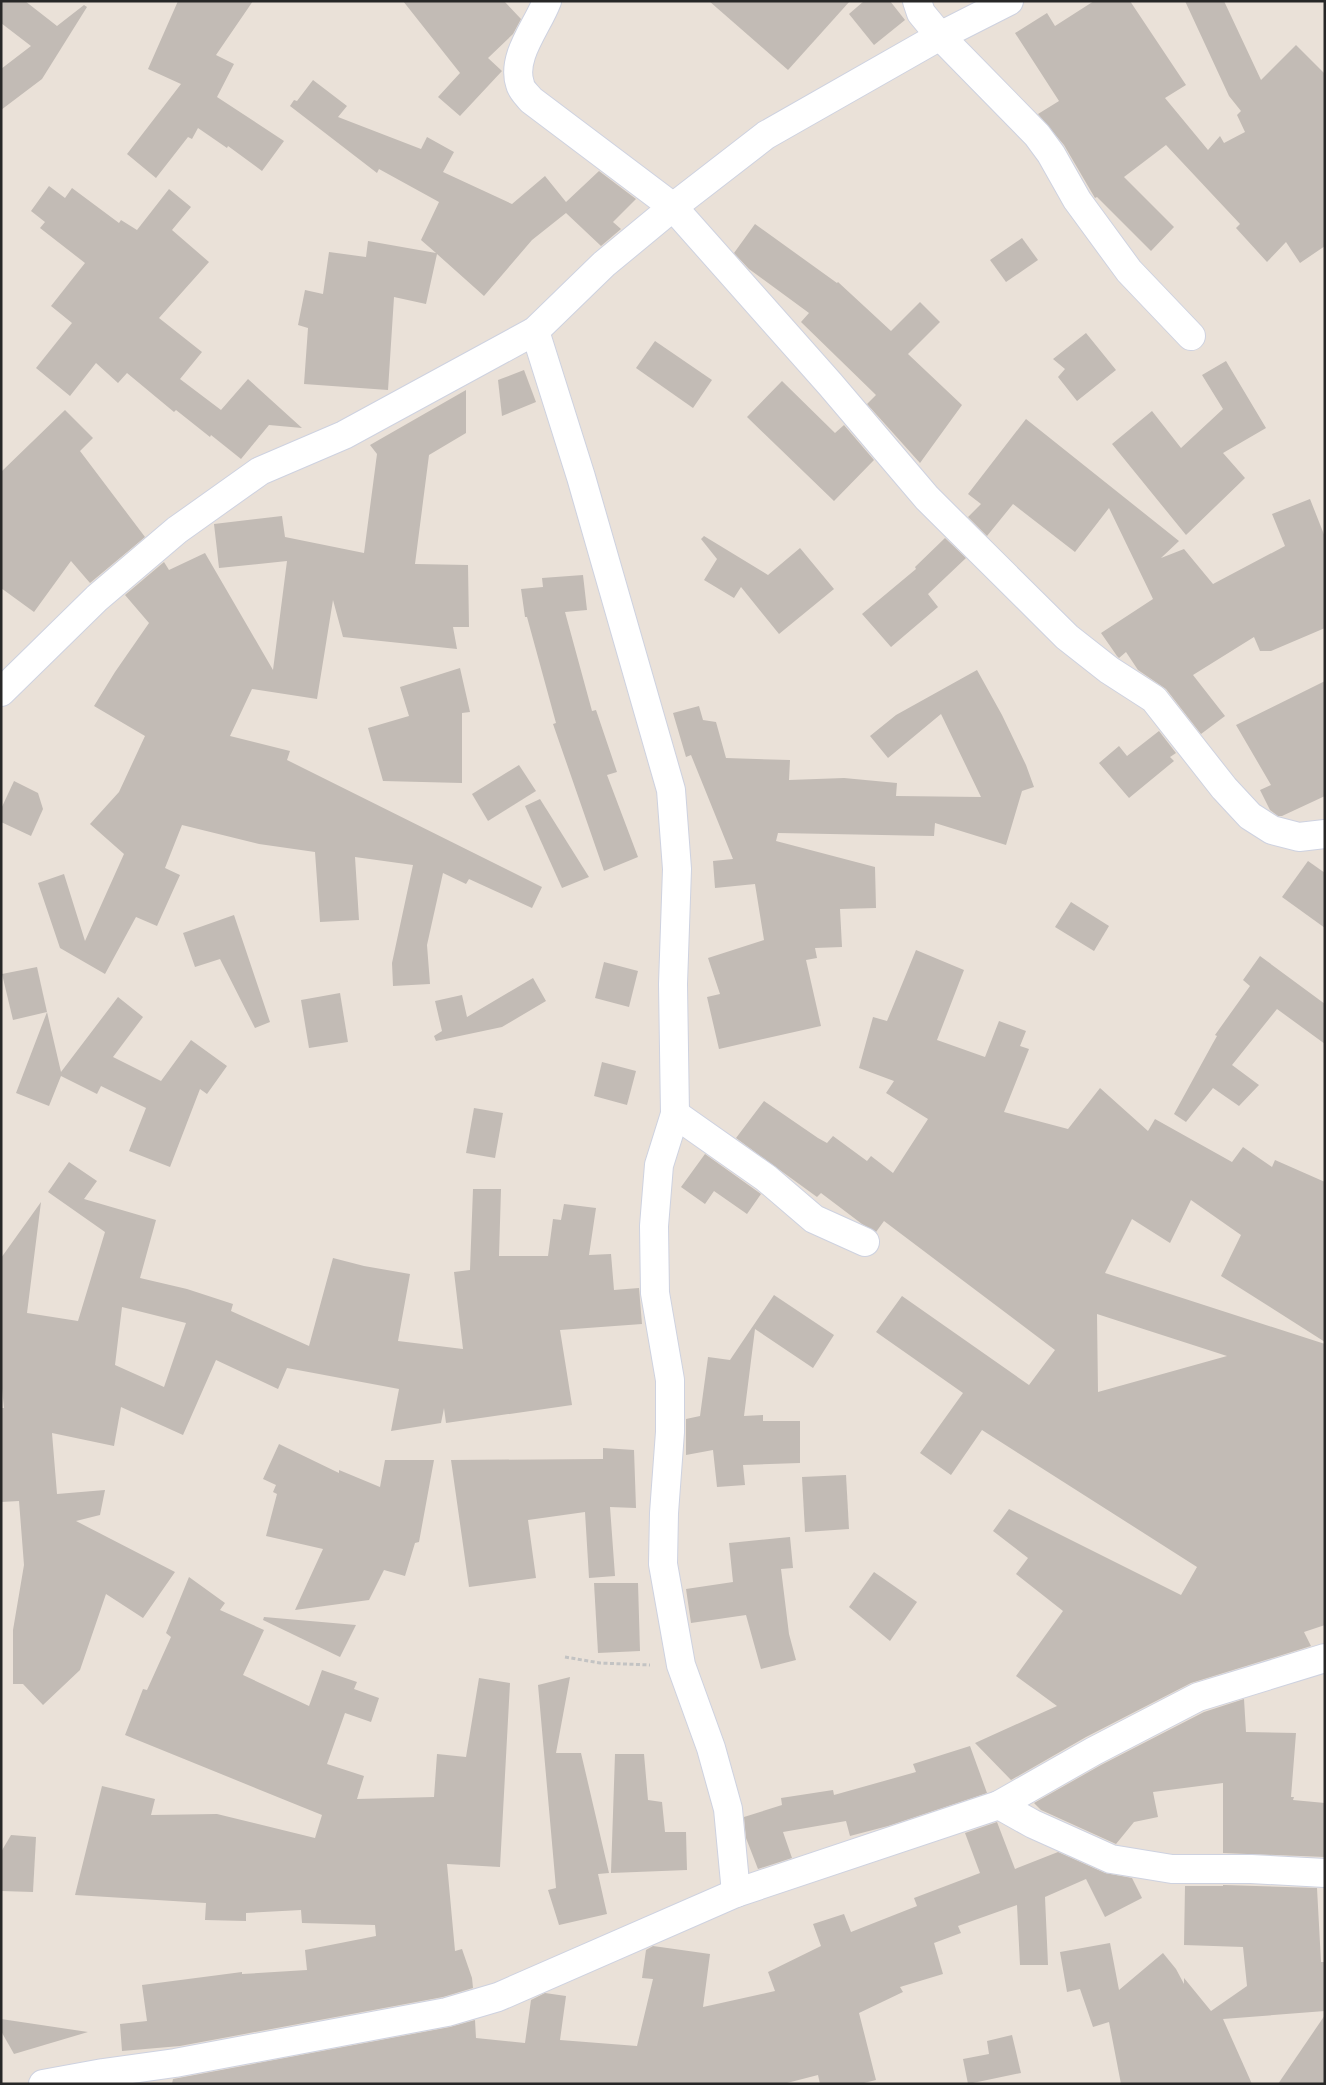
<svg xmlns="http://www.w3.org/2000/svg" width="1326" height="2085" font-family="Inter,sans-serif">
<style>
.building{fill:#c2bbb5;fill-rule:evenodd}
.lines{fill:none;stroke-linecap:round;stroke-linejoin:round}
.minor-casing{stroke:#ced2e0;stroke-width:30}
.path{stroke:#c3c3c3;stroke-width:3;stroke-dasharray:4 2.5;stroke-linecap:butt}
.minor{stroke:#fff;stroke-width:28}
</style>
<rect width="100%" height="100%" fill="#eae1d8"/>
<g class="building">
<polygon points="1,1 25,1 57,26 84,5 87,7 42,79 1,110 1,69 31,46 1,23"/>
<polygon points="178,1 253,1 216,55 234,64 217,97 284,141 262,171 228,146 227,148 198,128 192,139 188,137 156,178 127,154 181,84 148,69"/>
<polygon points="403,1 504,1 521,19 513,34 488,58 502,71 460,116 438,97 460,73"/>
<polygon points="709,1 850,1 788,70"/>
<polygon points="864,1 890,1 905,20 874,45 849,14"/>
<polygon points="1094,1 1130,1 1186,85 1165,98 1208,150 1220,136 1224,143 1245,132 1237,115 1241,111 1229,96 1185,1 1224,1 1261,80 1296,45 1325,74 1325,246 1300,263 1286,242 1267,262 1236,228 1240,224 1166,145 1124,177 1174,227 1151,251 1097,197 1095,198 1064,145 1038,114 1059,101 1015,33 1047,13 1055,26"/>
<polygon points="313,80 347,106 338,117 421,149 427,137 454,152 443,172 512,204 545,176 566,202 599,171 636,199 613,222 621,229 601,246 566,213 532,240 484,296 437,254 426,304 394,297 388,390 304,384 308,328 298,325 305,290 323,294 329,252 366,257 368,241 436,253 421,240 439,202 379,169 377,173 290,106 294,100 297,101"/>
<polygon points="49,186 65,198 72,188 119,223 121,220 137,230 169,189 191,207 172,230 209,262 159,318 202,352 180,379 221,410 248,379 302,428 269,425 241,459 211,435 210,437 176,410 174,412 127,373 118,383 96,363 70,396 36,368 72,323 51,306 85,263 40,228 45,222 31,211"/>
<polygon points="755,224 837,283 838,282 891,331 920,302 940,322 908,354 962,405 920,463 867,404 876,395 801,322 809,313 749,269 734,253"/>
<polygon points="1022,238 1038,260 1006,282 990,260"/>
<polygon points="1086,333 1116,370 1077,401 1058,377 1065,369 1053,359"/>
<polygon points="655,341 712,380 693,408 636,368"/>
<polygon points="1226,361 1266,428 1223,453 1245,478 1186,535 1112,444 1152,411 1181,448 1223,409 1202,375"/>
<polygon points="524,370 536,402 502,416 498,380"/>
<polygon points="782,381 835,433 844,425 874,460 834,501 747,417"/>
<polygon points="466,390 466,433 429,455 415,564 468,565 469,627 453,627 457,649 343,637 333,600 317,699 252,689 230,736 290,751 287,760 542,887 532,908 469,879 466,884 443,873 427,945 430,984 393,986 392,963 413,865 355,857 359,920 320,922 315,852 259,844 182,825 165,868 180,875 157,926 136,917 105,974 60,948 38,883 64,874 85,941 124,854 90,824 119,792 145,736 94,706 115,672 149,623 125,595 164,562 169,570 205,553 273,670 287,561 219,568 214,524 282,516 285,537 364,553 377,454 370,445"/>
<polygon points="65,410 93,438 80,451 145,537 90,583 71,561 34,612 1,588 1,472"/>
<polygon points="1026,419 1179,541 1161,558 1184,549 1213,584 1285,546 1272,514 1310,499 1325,537 1325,628 1271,651 1260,651 1254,637 1193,675 1225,716 1201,734 1166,689 1138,670 1126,652 1119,658 1117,656 1101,633 1153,599 1109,508 1075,552 1013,504 987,536 968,517 981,504 968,494"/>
<polygon points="704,536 768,575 800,548 834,589 779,634 741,587 734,598 704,580 717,559 701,539"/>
<polygon points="945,538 966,558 928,594 938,607 891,647 862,614 916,569 915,567"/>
<polygon points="583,575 587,610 565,612 592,711 596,710 617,772 607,775 638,857 604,871 553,724 556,723 527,617 525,617 521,589 543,587 542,578"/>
<polygon points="460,668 470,712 462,713 462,783 383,781 368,728 409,716 400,687"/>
<polygon points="977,670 1002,715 1026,765 1034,787 1022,791 1006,845 935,823 934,836 778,833 776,841 875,867 876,908 840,909 842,947 815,948 817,958 806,960 821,1026 719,1049 707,997 720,994 708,958 764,940 755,884 715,888 713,861 733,859 691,755 686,757 673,713 699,706 703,720 716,722 726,758 790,760 789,780 844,778 897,783 896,796 981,797 941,714 888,758 870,736 896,715"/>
<polygon points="1325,681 1325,796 1282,816 1278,816 1270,810 1260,790 1271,785 1236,725"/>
<polygon points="1159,731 1176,753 1170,757 1174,761 1129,798 1099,763 1119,746 1127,756"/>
<polygon points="519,765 536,791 488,821 472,794"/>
<polygon points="14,781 38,793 43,809 31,836 1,822 1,809"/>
<polygon points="540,799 589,877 562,888 525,806"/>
<polygon points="1308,861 1325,873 1325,928 1282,897"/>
<polygon points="1071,902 1109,926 1094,951 1055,927"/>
<polygon points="234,915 270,1022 255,1028 220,959 195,967 183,933"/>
<path d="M 916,950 L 964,970 L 937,1040 L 985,1057 L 999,1021 L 1026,1031 L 1020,1046 L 1029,1049 L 1004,1112 L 1068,1129 L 1100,1088 L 1148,1131 L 1155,1119 L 1232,1162 L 1243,1147 L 1272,1167 L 1275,1160 L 1325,1182 L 1325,1342 L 1221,1276 L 1241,1235 L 1191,1200 L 1170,1243 L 1132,1219 L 1105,1273 L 1325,1344 L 1325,1625 L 1304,1632 L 1311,1646 L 1191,1683 L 1086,1737 L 1011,1780 L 975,1743 L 1057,1706 L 1016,1676 L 1063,1611 L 1016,1574 L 1028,1558 L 993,1531 L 1009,1509 L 1181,1595 L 1197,1567 L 982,1430 L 951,1475 L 920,1453 L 963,1393 L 876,1332 L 902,1296 L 1029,1385 L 1055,1350 L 884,1221 L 876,1232 L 862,1224 L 821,1193 L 817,1197 L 736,1138 L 764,1101 L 818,1138 L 827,1143 L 833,1136 L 867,1161 L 871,1156 L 893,1173 L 928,1119 L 886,1093 L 894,1081 L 859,1068 L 873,1017 L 887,1021 ZM 1097,1314 L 1227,1356 L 1098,1392 Z"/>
<polygon points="1260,956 1325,1004 1325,1044 1277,1009 1232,1065 1259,1085 1239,1106 1213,1088 1186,1122 1174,1114 1213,1043 1217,1036 1215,1035 1250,986 1243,980"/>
<polygon points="604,962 638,971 629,1007 595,998"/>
<polygon points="37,967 47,1012 13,1020 2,974"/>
<polygon points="533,978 546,1001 502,1027 436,1041 434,1036 442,1031 435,1001 462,995 467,1017"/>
<polygon points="340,993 348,1042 309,1048 301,1000"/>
<polygon points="118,997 143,1017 113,1057 161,1081 191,1040 227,1066 207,1094 200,1089 170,1167 129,1151 146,1108 101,1086 97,1094 61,1076 49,1106 16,1093 47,1012 61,1072"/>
<polygon points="602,1062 636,1071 627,1105 594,1096"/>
<polygon points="474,1108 503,1113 495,1158 466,1153"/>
<polygon points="705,1154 761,1194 747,1214 714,1191 705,1204 681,1187"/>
<path d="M 69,1162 L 97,1181 L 84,1199 L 156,1220 L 140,1278 L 187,1289 L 233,1304 L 231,1311 L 309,1346 L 333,1258 L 364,1266 L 410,1274 L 398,1341 L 463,1349 L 454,1272 L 470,1270 L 473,1189 L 501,1189 L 499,1256 L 548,1256 L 553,1219 L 561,1220 L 564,1204 L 596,1208 L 589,1255 L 611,1254 L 614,1290 L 639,1288 L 642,1324 L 560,1330 L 572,1405 L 446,1423 L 444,1408 L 441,1423 L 391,1431 L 399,1389 L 287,1368 L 278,1389 L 216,1360 L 183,1435 L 121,1407 L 114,1446 L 52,1433 L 57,1494 L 105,1490 L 100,1515 L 76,1521 L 175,1572 L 143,1618 L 106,1594 L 80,1670 L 43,1705 L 23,1684 L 13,1684 L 13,1630 L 24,1565 L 19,1501 L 1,1502 L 1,1408 L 4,1408 L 1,1379 L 1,1258 L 41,1202 L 27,1313 L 78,1321 L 105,1232 L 48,1192 ZM 122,1307 L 186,1323 L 164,1387 L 115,1365 Z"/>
<polygon points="774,1295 834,1335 813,1368 755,1329 744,1416 763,1415 763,1421 800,1421 800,1463 743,1465 745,1485 717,1487 713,1450 686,1455 686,1419 700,1416 708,1357 730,1360"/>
<polygon points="279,1444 339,1473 339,1470 380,1487 385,1460 434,1460 419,1542 415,1543 405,1576 384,1570 369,1600 295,1610 323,1549 266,1536 277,1494 273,1492 276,1485 263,1479"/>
<polygon points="603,1448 634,1450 636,1508 610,1507 615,1576 589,1578 585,1512 528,1520 536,1578 469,1587 451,1460 603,1459"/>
<polygon points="846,1475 849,1529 805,1532 802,1477"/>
<polygon points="790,1537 793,1568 781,1569 789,1634 796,1660 761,1669 746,1615 691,1623 686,1589 733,1582 729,1543"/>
<polygon points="874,1572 917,1602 890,1641 849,1607"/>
<polygon points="189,1577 225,1603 220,1610 264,1630 243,1675 309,1706 322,1670 357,1682 354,1689 379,1698 371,1722 345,1713 327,1764 364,1776 357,1799 434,1797 437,1754 466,1757 479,1678 510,1683 500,1867 447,1864 455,1951 462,1949 472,1978 473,1988 443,1997 180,2046 122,2051 120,2024 147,2021 142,1985 242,1972 242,1974 307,1970 305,1950 376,1936 375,1925 302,1923 301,1910 246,1913 246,1921 205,1920 206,1903 75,1895 102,1786 155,1799 151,1815 217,1814 315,1838 322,1815 125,1735 143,1689 147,1690 171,1637 166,1633"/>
<polygon points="594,1583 638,1583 640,1651 598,1653"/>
<polygon points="264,1617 356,1625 340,1657 263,1620"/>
<polygon points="570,1677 556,1753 581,1753 609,1873 598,1874 607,1914 559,1925 548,1890 556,1888 538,1685"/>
<polygon points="1244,1699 1246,1732 1296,1733 1291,1797 1294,1797 1293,1800 1325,1803 1325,1857 1223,1853 1223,1783 1153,1792 1158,1817 1134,1822 1116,1844 1041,1810 1034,1803 1101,1765 1204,1712"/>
<polygon points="970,1746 987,1793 888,1826 850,1836 846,1821 783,1832 792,1858 758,1869 746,1838 744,1817 782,1805 781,1798 833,1790 834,1795 916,1772 913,1764"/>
<polygon points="615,1754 644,1754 648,1800 662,1802 665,1832 686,1832 687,1870 611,1873"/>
<polygon points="997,1822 1015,1869 1058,1852 1105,1873 1132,1878 1142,1898 1105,1917 1086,1879 1045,1897 1048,1965 1020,1965 1017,1905 958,1926 961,1933 934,1943 943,1974 900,1987 903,1992 859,2013 876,2080 860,2084 820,2084 818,2075 783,2084 172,2084 173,2079 450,2027 475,2020 476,2038 525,2043 531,2000 545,1993 566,1996 560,2040 637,2046 653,1979 642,1978 646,1950 653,1946 710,1954 703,2007 775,1991 768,1972 821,1946 813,1924 844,1914 851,1932 917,1906 914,1898 980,1873 965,1833"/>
<polygon points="11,1835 36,1837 33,1892 1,1891 1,1852"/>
<polygon points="1223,1885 1317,1888 1321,1962 1325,1962 1325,2011 1223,2019 1252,2084 1121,2084 1109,2022 1093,2027 1080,1989 1067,1992 1060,1952 1110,1943 1119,1990 1163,1953 1176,1969 1184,1984 1184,1978 1211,2011 1247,1986 1243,1947 1184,1945 1185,1886 1223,1886"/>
<polygon points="1325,2015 1325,2084 1278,2084"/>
<polygon points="1,2019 88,2032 14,2054 1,2031"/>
<polygon points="1012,2035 1021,2073 968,2084 963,2059 989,2054 987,2041"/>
</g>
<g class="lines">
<g class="minor-casing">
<g id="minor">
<path d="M 547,1 C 537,27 511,57 520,84 C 521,90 527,95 531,100 L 673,207 L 830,384 L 927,498 L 1067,637 L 1109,670 L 1154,699 L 1224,788 L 1250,816 L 1272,830 L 1299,837 L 1325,834"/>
<polyline points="917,1 921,13 940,36 1037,135 1051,154 1077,200 1129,271 1191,336"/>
<polyline points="535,331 581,477 671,790 677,869 673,984 675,1114 659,1165 654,1226 655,1293 670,1380 670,1432 664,1513 663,1564 681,1665 711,1748 728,1809 736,1893"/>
<polyline points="1,692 97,598 177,530 260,471 344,435 535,331 604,264 673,207 766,135 940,36 1009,1"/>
<polyline points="675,1114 766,1178 814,1219 865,1242"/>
<polyline points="999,1805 1033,1824 1111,1859 1172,1869 1251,1869 1325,1873"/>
<polyline points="43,2084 103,2073 175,2063 447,2012 498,1997 736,1893 999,1805 1094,1751 1198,1697 1325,1658"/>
</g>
</g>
<polyline class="path" points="565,1657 600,1663 650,1665"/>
<use href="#minor" class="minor"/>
</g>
<rect width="1326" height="2085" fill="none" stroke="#272727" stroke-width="5"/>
</svg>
